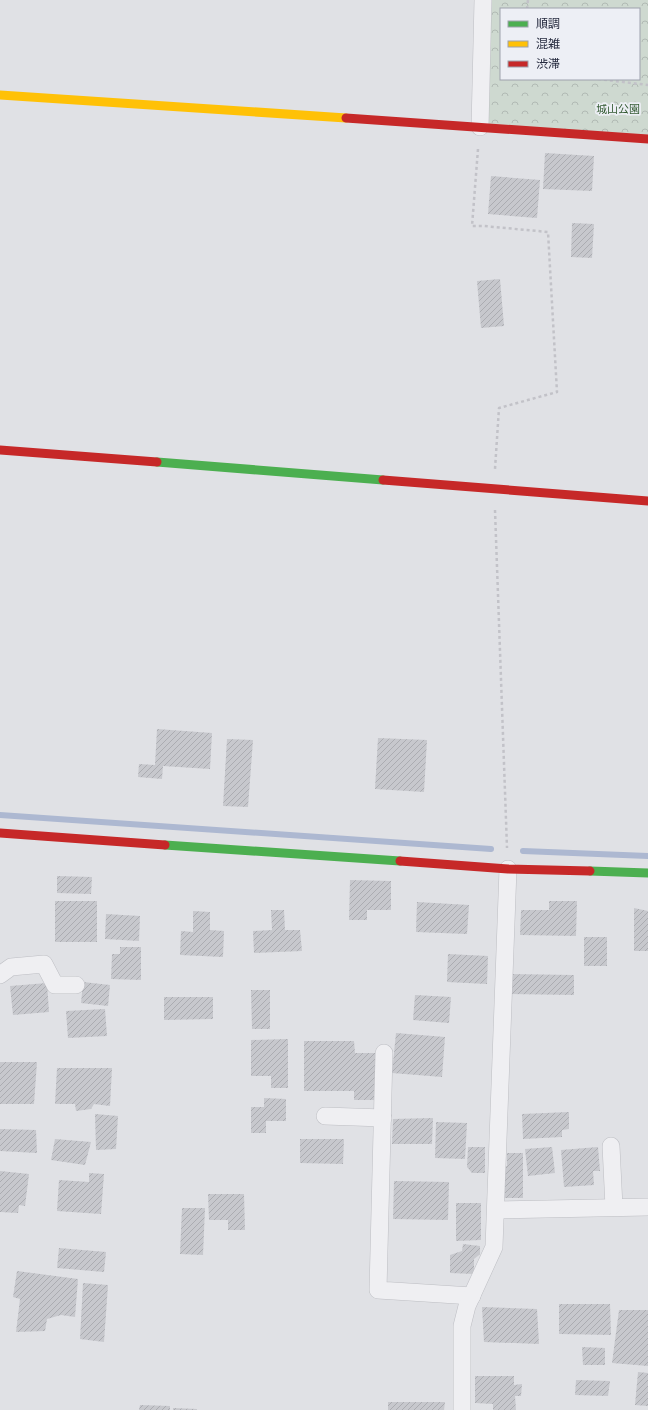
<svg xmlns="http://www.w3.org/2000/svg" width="648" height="1410" font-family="Barlow,'Noto Sans JP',sans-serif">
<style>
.park{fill:url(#park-crowns);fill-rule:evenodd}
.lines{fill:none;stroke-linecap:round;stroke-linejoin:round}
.stream{stroke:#adb8d1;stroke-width:6}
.building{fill:url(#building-hatch)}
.street-casing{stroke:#bdbec3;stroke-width:18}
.path{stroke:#c2c2c8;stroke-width:2.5;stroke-dasharray:3 3;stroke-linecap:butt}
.street{stroke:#efeff2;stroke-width:17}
.fast{stroke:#4caf50;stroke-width:9}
.slow{stroke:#ffc107;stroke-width:9}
.jam{stroke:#c62828;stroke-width:9}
.labels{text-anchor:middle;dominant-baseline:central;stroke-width:3.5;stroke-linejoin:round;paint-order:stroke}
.park-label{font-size:11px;fill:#345b33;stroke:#edeff5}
</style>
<defs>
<pattern id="park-crowns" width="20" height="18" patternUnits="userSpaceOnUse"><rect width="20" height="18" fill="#ced9d0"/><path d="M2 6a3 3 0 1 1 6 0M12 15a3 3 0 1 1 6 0" fill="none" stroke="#b1bab4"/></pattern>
<pattern id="building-hatch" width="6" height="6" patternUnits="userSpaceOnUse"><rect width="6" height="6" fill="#c7c8cd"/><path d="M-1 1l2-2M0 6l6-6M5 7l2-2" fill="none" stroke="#abacb1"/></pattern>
</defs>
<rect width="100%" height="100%" fill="#e0e1e5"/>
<path class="park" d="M 489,0 L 648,0 L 648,139 L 480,127 ZM 501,9 L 639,9 L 639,79 L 501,79 Z"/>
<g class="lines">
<g class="stream">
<polyline points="0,815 491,849"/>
<polyline points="523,851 648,856"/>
</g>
</g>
<g class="building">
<polygon points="545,153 594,156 592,191 543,189"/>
<polygon points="491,176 540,180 537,218 488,214"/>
<polygon points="572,223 594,224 592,258 571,257"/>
<polygon points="500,279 504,326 481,328 477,281"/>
<polygon points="157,729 212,733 210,769 163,766 162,779 138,777 139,764 155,765"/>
<polygon points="378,738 427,740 424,792 375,789"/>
<polygon points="227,739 253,740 248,807 223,806"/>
<polygon points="57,876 92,877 91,894 57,893"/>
<polygon points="350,880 391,881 391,910 367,910 367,920 349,920"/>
<rect x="55" y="901" width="42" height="41"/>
<polygon points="549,901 577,901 576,936 520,935 521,910 549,910"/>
<polygon points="417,902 469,905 467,934 416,932"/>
<polygon points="634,908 648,911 648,951 634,951"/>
<polygon points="271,910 284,910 285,930 300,930 302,951 254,953 253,931 272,930"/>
<polygon points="193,911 210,912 210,930 224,931 223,957 180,955 181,931 193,932"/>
<polygon points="106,914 140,916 139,941 105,939"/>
<rect x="584" y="937" width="23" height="29"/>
<polygon points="120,947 141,947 141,980 111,979 112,954 120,954"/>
<polygon points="448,954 488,956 487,984 447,982"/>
<polygon points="509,974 574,975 574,995 509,994"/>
<polygon points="83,982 110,985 108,1006 81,1003"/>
<polygon points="47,983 49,1012 13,1015 10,986"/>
<polygon points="251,990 270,990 270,1029 252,1029"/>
<polygon points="415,995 451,997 449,1023 413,1020"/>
<polygon points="164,997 213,997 213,1019 164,1020"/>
<polygon points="105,1009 107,1036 68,1038 66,1011"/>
<polygon points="396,1033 445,1037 442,1077 392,1073"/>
<polygon points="288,1039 288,1088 271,1088 271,1076 251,1076 251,1040"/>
<polygon points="304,1041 354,1041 355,1053 376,1053 375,1100 354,1100 354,1091 304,1091"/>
<polygon points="0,1062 37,1062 34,1104 0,1104"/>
<polygon points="57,1068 112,1068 110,1106 94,1104 91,1109 76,1111 75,1104 55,1104"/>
<polygon points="264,1098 286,1099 286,1121 266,1121 266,1133 251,1133 251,1107 264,1107"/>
<polygon points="569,1112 569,1129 562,1130 562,1137 523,1139 522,1114"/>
<polygon points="95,1114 118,1116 116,1149 96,1150"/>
<polygon points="433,1118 432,1144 392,1144 393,1119"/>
<polygon points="436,1122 467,1123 465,1159 435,1158"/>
<polygon points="0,1129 36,1130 37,1153 0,1151"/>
<polygon points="55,1139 91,1142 85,1165 51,1160"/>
<polygon points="300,1139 344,1139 343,1164 300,1163"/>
<polygon points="468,1147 485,1147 485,1173 472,1173 467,1167"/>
<polygon points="552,1147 555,1173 528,1176 525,1149"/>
<polygon points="598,1147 600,1171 593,1171 594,1185 564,1187 561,1150"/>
<polygon points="507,1153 523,1153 523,1198 503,1198 503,1166 507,1166"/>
<polygon points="0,1171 29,1174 25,1206 19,1205 18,1213 0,1212"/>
<polygon points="89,1173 104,1174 101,1214 57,1211 59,1180 89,1182"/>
<polygon points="394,1181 449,1182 448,1220 393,1219"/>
<polygon points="208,1194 244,1194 245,1230 228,1230 228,1220 209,1220"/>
<polygon points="456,1203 481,1203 481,1240 456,1241"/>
<polygon points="182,1208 205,1208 203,1255 180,1254"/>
<polygon points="463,1244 480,1246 480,1254 474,1259 474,1274 450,1273 450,1255 462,1251"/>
<polygon points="59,1248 106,1252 104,1272 57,1268"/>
<polygon points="17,1271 78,1279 75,1317 61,1315 47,1319 45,1331 16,1332 20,1299 13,1297"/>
<polygon points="83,1283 108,1285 104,1342 80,1339"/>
<polygon points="559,1304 610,1304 611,1335 559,1334"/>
<polygon points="482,1307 537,1309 539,1344 484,1342"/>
<polygon points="619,1310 648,1310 648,1366 612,1363"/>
<polygon points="582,1347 605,1348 605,1365 583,1365"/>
<polygon points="638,1372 648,1373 648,1406 635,1405"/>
<polygon points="475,1376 514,1376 514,1385 522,1384 521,1396 515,1396 516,1410 493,1410 493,1404 475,1403"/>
<polygon points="576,1380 610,1381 608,1396 575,1395"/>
<polygon points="388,1402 445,1402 444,1410 388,1410"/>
<polygon points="140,1405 170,1406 170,1410 139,1410"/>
<polygon points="173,1408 197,1409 197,1410 173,1410"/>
</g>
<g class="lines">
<g class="street-casing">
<g id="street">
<polyline points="480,127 483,0"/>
<polyline points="0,975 11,967 44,964 55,985 76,985"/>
<polyline points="384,1053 378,1290 472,1296"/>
<polyline points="325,1116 383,1118"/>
<polyline points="611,1146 614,1207"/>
<polyline points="496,1210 648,1207"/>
<polyline points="462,1410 462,1326 467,1306 494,1247 508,869"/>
</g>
</g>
<g class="path">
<polyline points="527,9 528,0"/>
<polyline points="598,79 648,85"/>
<polyline points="478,149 472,226 484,226 548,232 557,392 499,408 495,469"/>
<polyline points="495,510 507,848"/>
</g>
<use href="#street" class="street"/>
<g class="fast">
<polyline points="157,462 383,480"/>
<polyline points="165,845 400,861"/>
<polyline points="590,871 648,873"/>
</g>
<polyline class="slow" points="0,95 346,118"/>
<g class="jam">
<polyline points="346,118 648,139"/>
<polyline points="0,450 157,462"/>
<polyline points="383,480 648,501"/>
<polyline points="0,833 165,845"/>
<polyline points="400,861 508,869 590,871"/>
</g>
</g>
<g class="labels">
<g class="park-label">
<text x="618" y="108">城山公園</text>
</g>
</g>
<rect x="500" y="8" width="140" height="72" fill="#edeff5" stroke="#9da1ac"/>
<rect x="508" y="21" width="20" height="6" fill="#4caf50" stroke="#9da1ac"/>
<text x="536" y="28" font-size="12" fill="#262b3f">順調</text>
<rect x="508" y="41" width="20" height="6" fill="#ffc107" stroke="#9da1ac"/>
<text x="536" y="48" font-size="12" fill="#262b3f">混雑</text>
<rect x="508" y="61" width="20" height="6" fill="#c62828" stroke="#9da1ac"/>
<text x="536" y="68" font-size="12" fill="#262b3f">渋滞</text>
</svg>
